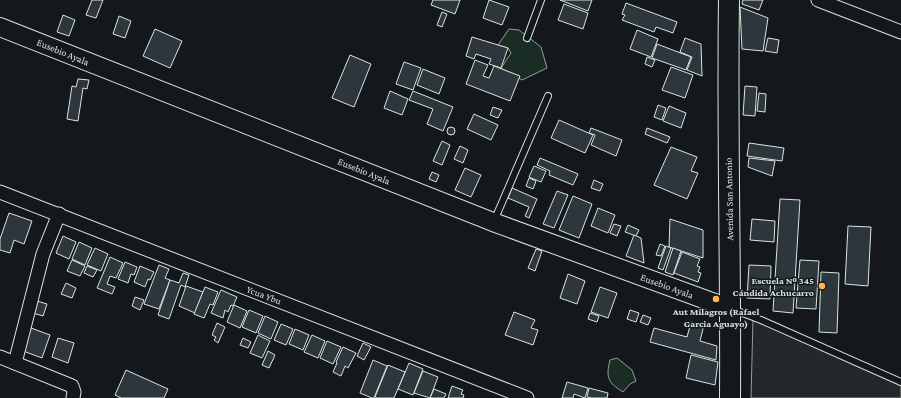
<svg xmlns="http://www.w3.org/2000/svg" width="901" height="398" font-family="'Crimson Pro',serif">
<style>
.green{fill:#1a2d24;stroke:#939e99}
.parking{fill:#24282b;stroke:#939e99}
.building{fill:#2c363c;stroke:#d8e6dc}
.lines{fill:none;stroke-linecap:round;stroke-linejoin:round}
.lane-casing{stroke:#d8e6dc;stroke-width:8}
.street-casing{stroke:#d8e6dc;stroke-width:15}
.secondary-casing{stroke:#d8e6dc;stroke-width:20}
.primary-casing{stroke:#d8e6dc;stroke-width:22}
.lane{stroke:#14181c;stroke-width:6}
.street{stroke:#14181c;stroke-width:13}
.secondary{stroke:#14181c;stroke-width:18}
.primary{stroke:#14181c;stroke-width:20}
.poi-dot{fill:#ffb74d;stroke:#14181c;stroke-width:1.5}
.labels{text-anchor:middle;dominant-baseline:central;stroke-width:3;stroke-linejoin:round;paint-order:stroke}
.street-label{font-size:10px;fill:#d8e6dc;stroke:#14181c}
.poi-label{font-size:10px;font-weight:bold;fill:#d8e6dc;stroke:#14181c;text-anchor:end}
</style>
<rect width="100%" height="100%" fill="#14181c"/>
<g class="green">
<polygon points="509,29 519,30 541,47 547,68 522,80 501,68 511,53 508,48 498,45"/>
<path d="M 617,358 L 632,370 L 636,381 L 630,384 L 623,392 C 607,382 606,377 610,360 Z"/>
</g>
<polygon class="parking" points="753,318 901,379 901,398 751,398"/>
<g class="building">
<polygon points="92,0 103,0 96,18 86,15"/>
<polygon points="433,0 460,0 455,14 431,5"/>
<polygon points="489,0 509,7 502,25 483,18"/>
<polygon points="560,0 592,0 588,11"/>
<polygon points="743,0 763,0 759,10 742,4"/>
<polygon points="626,3 677,22 673,33 656,27 654,32 622,20 625,15 622,14"/>
<polygon points="564,4 588,13 583,29 558,20"/>
<polygon points="740,7 768,18 763,51 742,49"/>
<polygon points="442,12 447,14 442,27 437,25"/>
<polygon points="63,15 75,20 69,36 57,32"/>
<polygon points="119,16 131,21 125,38 113,34"/>
<polygon points="155,29 182,41 170,68 143,56"/>
<polygon points="637,30 658,39 651,57 630,49"/>
<polygon points="472,37 508,48 501,68 489,64 491,59 476,54 474,59 466,56"/>
<polygon points="685,38 701,44 702,76 687,70 692,57 680,52"/>
<polygon points="768,38 779,40 777,53 765,51"/>
<polygon points="657,44 691,57 686,70 652,58"/>
<polygon points="350,55 371,64 354,107 332,98"/>
<polygon points="647,57 655,60 652,67 645,64"/>
<polygon points="475,60 488,65 483,76 489,78 494,66 520,76 510,101 466,84"/>
<polygon points="404,62 421,68 413,90 396,84"/>
<polygon points="671,67 693,75 685,98 662,90"/>
<polygon points="423,69 445,78 439,94 417,85"/>
<polygon points="78,79 89,80 87,89 83,88 78,121 67,119 72,86 76,87"/>
<polygon points="745,86 757,87 755,116 743,115"/>
<polygon points="390,91 408,99 402,115 384,108"/>
<polygon points="413,91 453,107 443,131 427,124 433,109 409,100"/>
<polygon points="759,93 766,94 765,112 757,111"/>
<polygon points="658,105 666,108 662,120 654,117"/>
<polygon points="669,106 686,113 681,128 663,121"/>
<polygon points="493,107 502,110 498,118 490,115"/>
<polygon points="474,114 498,125 491,140 467,129"/>
<polygon points="559,120 593,135 585,153 551,138"/>
<circle cx="451" cy="131" r="4"/>
<polygon points="591,128 622,140 616,156 591,145 595,135 589,133"/>
<polygon points="647,128 670,137 667,143 645,134"/>
<polygon points="442,141 450,145 442,165 433,161"/>
<polygon points="749,143 784,148 782,161 747,156"/>
<polygon points="460,146 468,150 463,163 454,159"/>
<polygon points="671,147 697,157 691,171 698,173 687,199 654,185"/>
<polygon points="540,158 578,174 573,185 549,175 550,171 537,165"/>
<polygon points="749,158 775,161 772,176 748,167"/>
<polygon points="534,166 546,171 541,182 529,177"/>
<polygon points="465,168 481,175 471,197 455,190"/>
<polygon points="432,172 439,175 436,182 429,179"/>
<polygon points="529,178 536,181 533,189 526,186"/>
<polygon points="594,180 603,184 600,191 591,188"/>
<polygon points="512,188 537,199 529,218 525,216 529,207 508,198"/>
<polygon points="557,191 568,195 554,228 543,224"/>
<polygon points="573,196 592,204 579,238 559,230"/>
<polygon points="780,199 800,200 793,313 773,311"/>
<polygon points="598,208 615,215 608,233 591,226"/>
<polygon points="9,213 32,221 24,244 14,240 10,253 0,250 0,239"/>
<polygon points="670,219 703,230 703,258 669,247"/>
<polygon points="752,219 775,221 774,242 750,240"/>
<polygon points="614,224 621,226 617,236 610,233"/>
<polygon points="628,225 639,230 636,236 625,232"/>
<polygon points="848,226 871,227 868,286 845,284"/>
<polygon points="634,235 641,238 644,263 626,256"/>
<polygon points="63,236 76,242 69,259 56,253"/>
<polygon points="79,242 92,248 85,265 72,259"/>
<polygon points="660,244 665,246 661,256 656,255"/>
<polygon points="666,246 671,248 663,270 658,268"/>
<polygon points="95,248 108,254 101,271 87,265"/>
<polygon points="673,248 681,251 673,275 665,272"/>
<polygon points="536,249 542,251 535,271 528,268"/>
<polygon points="682,252 700,259 697,266 700,267 698,272 701,273 698,282 674,273"/>
<polygon points="110,257 123,263 116,278 110,276 107,284 115,287 112,294 97,288"/>
<polygon points="72,260 85,266 80,276 67,271"/>
<polygon points="800,260 819,261 816,309 796,308"/>
<polygon points="125,262 137,267 134,275 131,274 128,283 118,279"/>
<polygon points="159,265 169,269 165,278 170,280 159,309 144,304"/>
<polygon points="749,265 771,266 770,299 747,298"/>
<polygon points="87,266 97,270 93,277 84,273"/>
<polygon points="140,266 154,272 150,280 148,279 145,287 134,282"/>
<polygon points="821,272 839,273 837,333 819,332"/>
<polygon points="183,273 189,275 185,287 181,285 169,319 158,315 170,280 179,283"/>
<polygon points="568,274 585,281 577,304 560,298"/>
<polygon points="66,283 76,288 72,298 61,294"/>
<polygon points="186,286 203,292 195,313 179,306"/>
<polygon points="205,287 218,292 213,305 210,304 204,318 194,314"/>
<polygon points="600,287 617,293 608,318 591,312"/>
<polygon points="221,290 237,297 233,306 231,305 228,312 225,310 223,318 211,313"/>
<polygon points="135,297 144,300 140,310 132,306"/>
<polygon points="37,301 47,304 43,316 33,313"/>
<polygon points="234,305 247,311 240,328 227,322"/>
<polygon points="249,310 263,316 256,333 242,327"/>
<polygon points="630,310 639,313 636,322 627,319"/>
<polygon points="514,312 535,320 531,328 538,330 533,345 505,335"/>
<polygon points="590,313 599,316 597,322 588,319"/>
<polygon points="643,315 651,318 648,325 640,322"/>
<polygon points="265,316 278,322 271,339 258,333"/>
<polygon points="691,322 704,325 700,341 717,346 716,360 650,342 654,328 687,337"/>
<polygon points="217,323 225,327 218,343 214,340 216,337 212,335"/>
<polygon points="281,324 293,329 286,345 274,340"/>
<polygon points="31,328 50,335 42,358 23,351"/>
<polygon points="295,329 309,335 303,350 289,344"/>
<polygon points="258,335 270,341 262,358 250,353"/>
<polygon points="312,335 325,341 318,358 304,352"/>
<polygon points="58,338 74,343 68,363 52,357"/>
<polygon points="243,338 251,342 248,348 240,345"/>
<polygon points="327,341 341,347 333,364 320,358"/>
<polygon points="363,343 371,347 364,360 357,356"/>
<polygon points="343,347 356,353 348,368 345,366 341,376 333,372 337,363 336,362"/>
<polygon points="268,351 275,355 269,368 262,365"/>
<polygon points="691,355 718,362 715,385 686,378"/>
<polygon points="373,360 387,366 374,398 372,398 360,393"/>
<polygon points="409,363 423,369 413,395 398,389"/>
<polygon points="388,365 405,372 394,398 377,398 375,397"/>
<polygon points="126,370 168,389 164,398 121,398 115,395"/>
<polygon points="423,371 438,377 430,398 414,393"/>
<polygon points="567,382 588,388 585,398 574,394 573,398 562,398"/>
<polygon points="452,386 463,390 461,394 464,395 463,398 448,398"/>
<polygon points="589,388 608,393 607,398 592,398 587,397"/>
<polygon points="434,389 446,394 444,398 430,398"/>
</g>
<g class="lines">
<g class="lane-casing">
<g id="lane">
<polyline points="527,38 541,0"/>
<polyline points="494,221 548,96"/>
<polyline points="732,309 761,320 901,382"/>
</g>
</g>
<g class="street-casing">
<g id="street">
<polyline points="818,0 901,32"/>
<polyline points="0,192 527,398"/>
<polyline points="0,357 72,386 74,392 73,398"/>
<polyline points="15,363 43,254 59,214"/>
</g>
</g>
<g class="secondary-casing">
<polyline id="secondary" points="0,27 493,222 731,309"/>
</g>
<g class="primary-casing">
<path id="primary" d="M 729,0 C 727,133 731,265 730,398"/>
</g>
<use href="#lane" class="lane"/>
<use href="#street" class="street"/>
<use href="#secondary" class="secondary"/>
<use href="#primary" class="primary"/>
</g>
<g class="poi-dot">
<circle cx="822" cy="286" r="4"/>
<circle cx="716" cy="299" r="4"/>
</g>
<g class="labels">
<g class="street-label">
<text transform="translate(63 52) rotate(22)">Eusebio Ayala</text>
<text transform="translate(364 171) rotate(22)">Eusebio Ayala</text>
<text transform="translate(729 199) rotate(-91)">Avenida San Antonio</text>
<text transform="translate(667 286) rotate(20)">Eusebio Ayala</text>
<text transform="translate(264 295) rotate(21)">Ycua Ybu</text>
</g>
<g class="poi-label">
<text x="814" y="280">Escuela Nº 345<tspan x="814" dy="12">Cándida Achucarro</tspan></text>
<text x="716" y="311" text-anchor="middle">Aut Milagros (Rafael<tspan x="716" dy="12">Garcia Aguayo)</tspan></text>
</g>
</g>
</svg>
